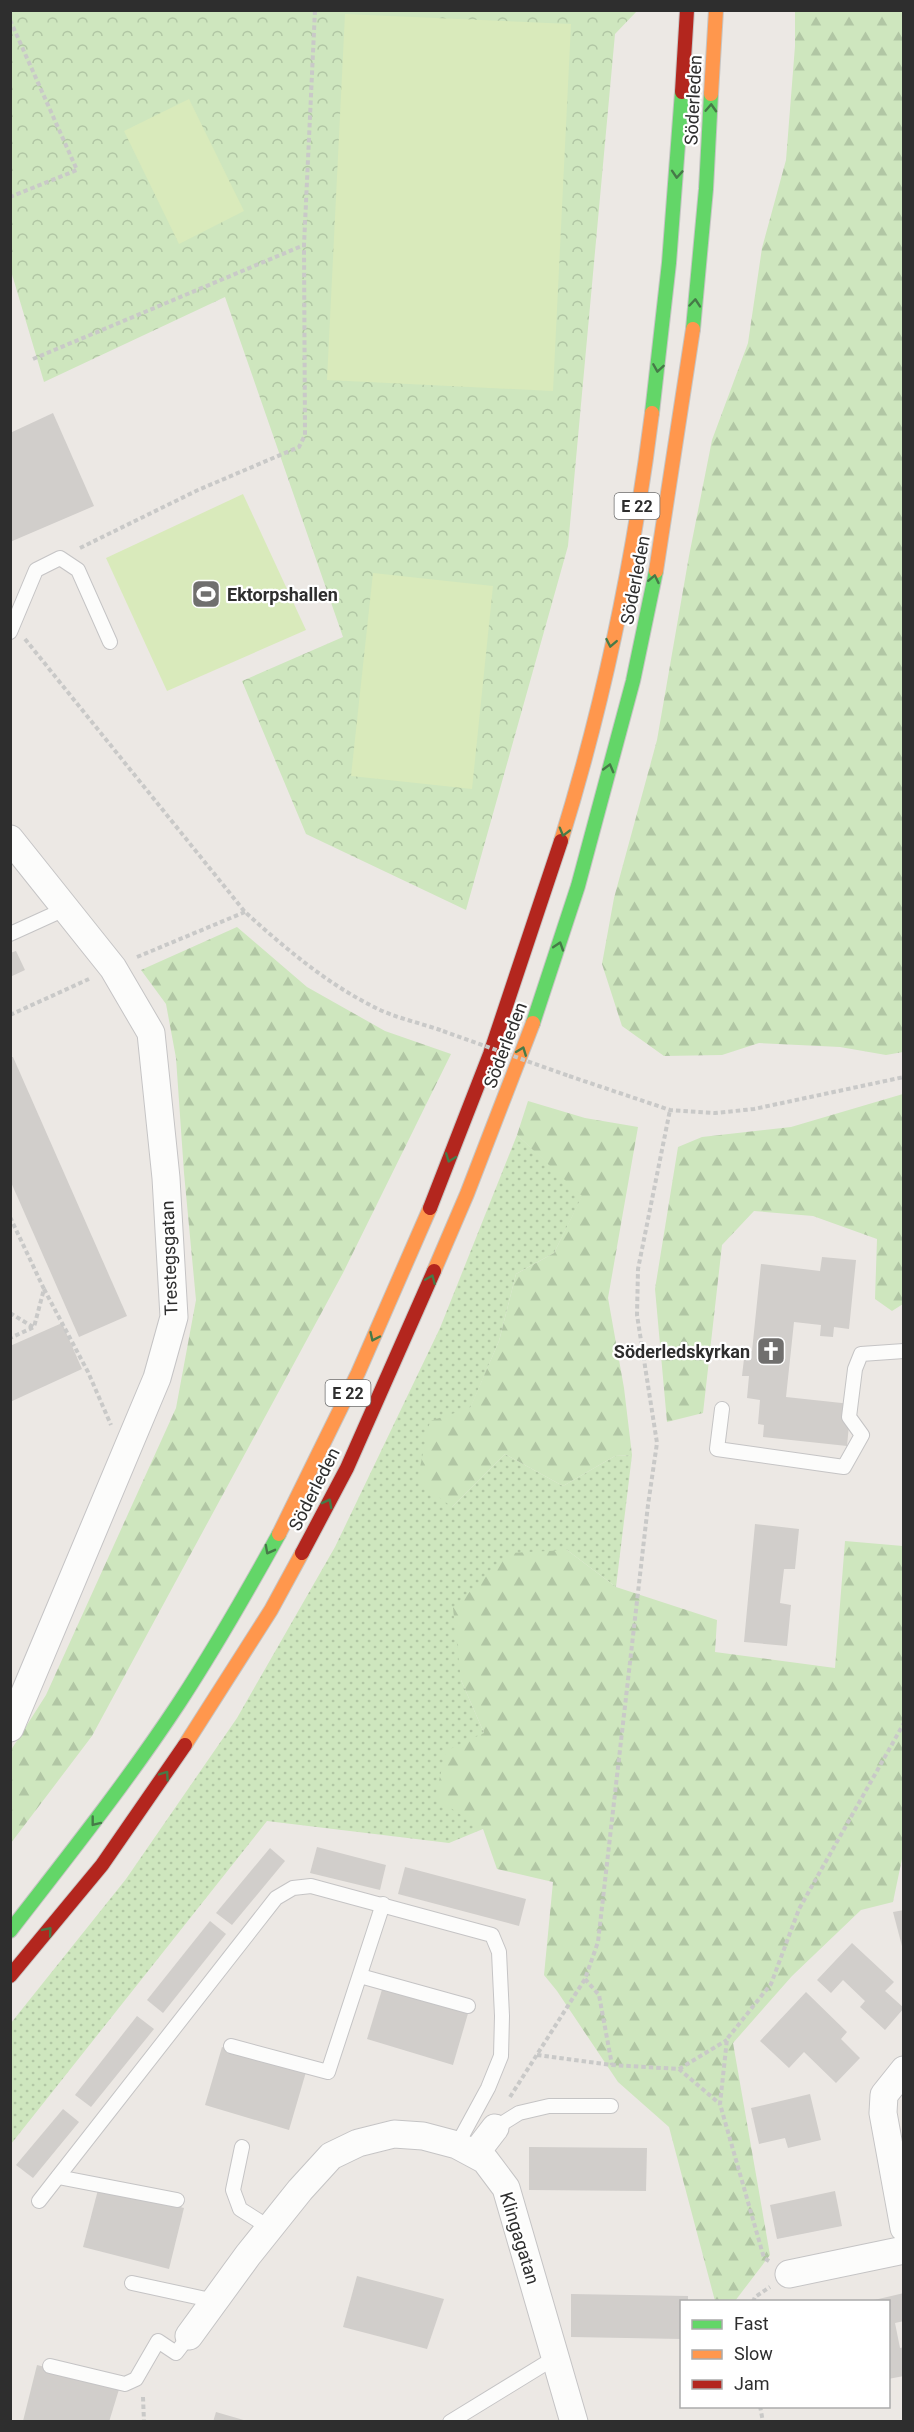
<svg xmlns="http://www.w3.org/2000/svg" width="914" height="2432" font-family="Roboto,sans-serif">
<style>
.grass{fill:url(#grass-dots)}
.forest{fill:url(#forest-firs)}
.park{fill:url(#park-crowns)}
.pitch{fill:#d9eabb}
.building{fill:#d1cecb}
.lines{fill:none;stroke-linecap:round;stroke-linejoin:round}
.lane-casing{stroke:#c5c4c5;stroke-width:16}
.street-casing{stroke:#c5c4c5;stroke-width:29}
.fast-casing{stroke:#c6c5c4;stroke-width:16}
.slow-casing{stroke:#c6c5c4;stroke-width:16}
.jam-casing{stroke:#c6c5c4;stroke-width:16}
.path{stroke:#c9c9c8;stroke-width:4;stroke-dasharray:4.5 3;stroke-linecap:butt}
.lane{stroke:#fcfcfb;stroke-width:14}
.street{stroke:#fcfcfb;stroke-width:27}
.fast{stroke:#63d668;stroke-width:14}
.slow{stroke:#ff974d;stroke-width:14}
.jam{stroke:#b3261e;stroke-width:14}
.path-bridge{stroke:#c9c9c8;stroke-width:4;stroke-dasharray:4.5 3;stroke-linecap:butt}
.oneway{stroke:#467a48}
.labels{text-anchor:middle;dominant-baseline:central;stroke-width:4.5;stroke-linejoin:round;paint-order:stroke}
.shield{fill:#fff;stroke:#6d6d6d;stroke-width:1.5}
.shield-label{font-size:16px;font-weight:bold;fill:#2e2e2e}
.street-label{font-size:18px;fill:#2e2e2e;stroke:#fff}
.poi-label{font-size:18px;font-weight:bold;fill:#2e2e2e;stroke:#fff;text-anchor:start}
</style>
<defs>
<pattern id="grass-dots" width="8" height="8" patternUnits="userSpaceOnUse" patternTransform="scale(1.5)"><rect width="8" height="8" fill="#cee6be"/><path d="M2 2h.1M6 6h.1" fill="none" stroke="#b1c6a4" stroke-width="1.8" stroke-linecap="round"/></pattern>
<pattern id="forest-firs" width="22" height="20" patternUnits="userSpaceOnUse" patternTransform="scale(1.5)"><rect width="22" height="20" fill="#cee6be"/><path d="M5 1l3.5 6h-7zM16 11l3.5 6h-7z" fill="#b1c6a4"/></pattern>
<pattern id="park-crowns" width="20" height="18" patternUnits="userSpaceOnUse" patternTransform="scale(1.5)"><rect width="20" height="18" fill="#cee6be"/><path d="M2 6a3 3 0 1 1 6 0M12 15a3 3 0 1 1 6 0" fill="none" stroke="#b1c6a4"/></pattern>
</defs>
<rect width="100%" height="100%" fill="#ece8e4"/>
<polygon class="grass" points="517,1135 583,1195 554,1253 516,1274 499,1341 470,1409 452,1507 505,1454 563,1486 615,1456 632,1455 616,1587 567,1550 461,1680 484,1733 483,1829 449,1843 267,1821 11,2144 11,2023 126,1879 237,1718 335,1547 440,1328"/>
<g class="forest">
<polygon points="795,11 903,11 903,1052 886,1055 840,1047 759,1043 722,1055 664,1056 622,1026 602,964 614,898 657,740 689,556 712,440 748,343 762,248 786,160 795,46"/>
<polygon points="237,927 307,987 385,1031 451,1054 343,1273 92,1736 11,1843 11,1750 46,1695 176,1408 196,1300 184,1173 176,1058 166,1004 141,970"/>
<polygon points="903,1094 903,1304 892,1311 875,1299 877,1239 813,1216 754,1211 722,1245 703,1413 667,1422 655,1289 678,1147 702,1137 791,1127"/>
<polygon points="528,1101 585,1118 638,1127 608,1298 624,1388 632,1455 615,1456 563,1486 505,1454 452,1507 417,1481 430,1421 470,1408 499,1341 516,1274 554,1253 582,1196 517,1135"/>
<polygon points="845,1541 903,1546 903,1854 893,1902 861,1910 792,1976 733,2043 770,2255 735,2301 715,2301 669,2127 618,2082 557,1991 544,1975 553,1882 497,1869 483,1829 435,1798 446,1751 484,1733 461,1680 453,1608 510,1553 567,1550 616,1587 717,1620 715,1652 835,1668"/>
</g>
<polygon class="park" points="10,11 637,11 615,34 568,546 466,910 306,834 242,681 343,637 225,297 44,382 11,271"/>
<g class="pitch">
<polygon points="345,14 571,24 553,391 327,380"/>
<polygon points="189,99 244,211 179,244 124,131"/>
<polygon points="243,494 306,630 167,691 106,558"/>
<polygon points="373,573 493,586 472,789 351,776"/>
</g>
<g class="building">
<polygon points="53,413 94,506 10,542 10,433"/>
<polygon points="16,951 25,970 10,977 10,953"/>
<polygon points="10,1057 13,1057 127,1316 79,1337 10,1180"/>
<polygon points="822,1257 856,1260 849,1329 834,1327 833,1337 820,1336 821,1325 794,1322 786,1397 851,1404 847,1446 763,1437 764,1425 758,1424 760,1400 747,1398 749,1376 742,1376 745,1350 752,1351 761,1264 820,1271"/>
<polygon points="62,1323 82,1369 10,1402 10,1346"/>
<polygon points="755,1524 799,1529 795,1569 784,1569 780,1603 791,1605 787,1646 744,1642"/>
<polygon points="317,1847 386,1865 380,1890 310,1873"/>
<polygon points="270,1848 285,1861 232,1925 216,1913"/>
<polygon points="405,1867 526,1899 519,1926 398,1894"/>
<polygon points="904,1910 904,1950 903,1950 893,1912"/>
<polygon points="210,1921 226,1934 163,2013 147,2000"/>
<polygon points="852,1943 894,1982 885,1991 904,2008 885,2030 860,2007 865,2001 843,1980 831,1993 817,1980"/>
<polygon points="384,1983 469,2010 453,2065 367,2039"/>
<polygon points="806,1992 847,2032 841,2039 860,2058 836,2083 804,2052 789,2068 760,2041"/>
<polygon points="137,2016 154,2029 91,2107 75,2095"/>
<polygon points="222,2047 306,2072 289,2130 205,2105"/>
<polygon points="810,2094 821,2140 788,2148 785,2138 759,2144 751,2108"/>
<polygon points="63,2109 79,2122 33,2178 16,2165"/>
<polygon points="529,2147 647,2148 646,2191 529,2190"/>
<polygon points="99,2186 184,2208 169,2269 83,2247"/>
<polygon points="835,2191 842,2226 777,2239 770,2205"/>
<polygon points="357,2276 444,2299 427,2349 343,2327"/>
<polygon points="904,2293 904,2321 895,2323 900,2348 904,2347 904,2376 888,2379 888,2302 870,2301"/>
<polygon points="571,2294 688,2296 688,2302 682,2302 682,2339 571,2337"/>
<polygon points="37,2365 120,2386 109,2422 23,2421"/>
<polygon points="216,2412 247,2421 247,2422 213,2422"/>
</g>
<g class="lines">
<g class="lane-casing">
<g id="lane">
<polyline points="10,632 36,570 60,558 78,570 110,642"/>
<polyline points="10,934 65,909"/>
<polyline points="722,1409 717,1449 844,1467 862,1435 849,1417 855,1369 861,1354 904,1351"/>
<polyline points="360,1976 468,2006"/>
<polyline points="231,2046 328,2072 383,1904"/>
<polyline points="495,2128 519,2113 549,2106 611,2106"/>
<polyline points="242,2147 233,2190 240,2209 270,2228"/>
<polyline points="58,2177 177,2200"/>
<polyline points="39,2201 276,1898 293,1888 311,1886 492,1935 499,1952 502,2016 501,2056 488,2088 457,2145"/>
<polyline points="132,2283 215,2301"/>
<polyline points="50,2366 125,2384 136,2379 158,2341 176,2353 189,2336"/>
<polyline points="450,2422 556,2357"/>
</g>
</g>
<g class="street-casing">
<g id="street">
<polyline points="10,839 113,968 151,1033 166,1178 174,1317 157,1378 10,1728"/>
<polyline points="904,2070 884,2095 883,2113 904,2228"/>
<polyline points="475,2154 495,2128"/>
<polyline points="789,2274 904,2250"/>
<polyline points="189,2336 248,2255 300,2190 331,2156 358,2143 394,2134 423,2136 457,2145 485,2160 506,2188 574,2422"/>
</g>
</g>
<g class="fast-casing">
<g id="fast">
<polyline points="693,329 706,189 711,94"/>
<polyline points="652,413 669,263 682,92"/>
<polyline points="533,1023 578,886 633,681 656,571"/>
<path d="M 10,1931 C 68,1856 127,1782 179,1703 C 215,1648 247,1592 279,1534"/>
</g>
</g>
<g class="slow-casing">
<g id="slow">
<polyline points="711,94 716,10"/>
<polyline points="656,571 693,329"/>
<path d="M 561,841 C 604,702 634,557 652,413"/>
<polyline points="434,1271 467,1194 533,1023"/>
<polyline points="279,1534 358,1373 430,1208"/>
<polyline points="185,1745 271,1610 302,1553"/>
</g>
</g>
<g class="jam-casing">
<g id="jam">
<polyline points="682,92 687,10"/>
<polyline points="430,1208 490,1054 561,841"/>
<polyline points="302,1553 347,1468 434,1271"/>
<polyline points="10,1976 102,1865 185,1745"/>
</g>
</g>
<g class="path">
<polyline points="10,20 77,170 10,197"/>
<polyline points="33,359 304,245"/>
<polyline points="80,548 198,490 299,447 305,435 304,245 315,10"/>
<path d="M 25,639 L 245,912 C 285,948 326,983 374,1007 C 395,1018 421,1023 443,1031"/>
<polyline points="137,957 245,912"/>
<polyline points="10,1015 89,979"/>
<polyline points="569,1076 670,1110 715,1113 754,1109 904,1077"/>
<polyline points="10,1217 44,1289 34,1327 10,1338"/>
<polyline points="44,1289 88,1372 111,1425"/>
<polyline points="10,1313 33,1327"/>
<polyline points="585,1979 599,1995 612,2065"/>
<polyline points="537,2055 612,2065 679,2069 720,2104"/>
<polyline points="679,2069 727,2040"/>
<polyline points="510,2097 585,1979 598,1942 648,1505 657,1443 637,1315 638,1269 670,1110"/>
<polyline points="769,2261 764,2258 720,2104 727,2039 771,1984 799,1909 904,1723"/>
<polyline points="753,2302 755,2297 770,2287"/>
<polyline points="143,2397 144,2422"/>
<polyline points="760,2406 763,2422"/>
</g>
<use href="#lane" class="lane"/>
<use href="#street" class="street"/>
<use href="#fast" class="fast"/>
<use href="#slow" class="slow"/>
<use href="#jam" class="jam"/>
<polyline class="path-bridge" points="443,1031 569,1076"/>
</g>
<defs><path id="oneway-chevron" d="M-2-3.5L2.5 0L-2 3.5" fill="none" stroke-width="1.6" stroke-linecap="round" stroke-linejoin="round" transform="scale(1.5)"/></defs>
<g class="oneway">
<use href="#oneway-chevron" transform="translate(711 108) rotate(-87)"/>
<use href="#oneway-chevron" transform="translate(677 174) rotate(94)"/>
<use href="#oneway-chevron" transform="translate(695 303) rotate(-85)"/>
<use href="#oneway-chevron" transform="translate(658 368) rotate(99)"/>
<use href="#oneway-chevron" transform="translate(654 579) rotate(-78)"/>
<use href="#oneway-chevron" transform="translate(611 643) rotate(101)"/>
<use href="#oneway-chevron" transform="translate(609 768) rotate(-75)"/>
<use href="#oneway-chevron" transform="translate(564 832) rotate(106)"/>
<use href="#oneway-chevron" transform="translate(559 946) rotate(-72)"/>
<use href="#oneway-chevron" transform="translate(522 1051) rotate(-69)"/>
<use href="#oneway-chevron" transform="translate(450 1158) rotate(111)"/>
<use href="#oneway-chevron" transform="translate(431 1279) rotate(-67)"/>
<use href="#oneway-chevron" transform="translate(374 1337) rotate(115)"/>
<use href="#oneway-chevron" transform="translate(328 1503) rotate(-62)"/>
<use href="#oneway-chevron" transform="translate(269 1550) rotate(118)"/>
<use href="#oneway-chevron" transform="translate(165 1775) rotate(-55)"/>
<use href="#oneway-chevron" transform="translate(95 1822) rotate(128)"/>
<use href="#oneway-chevron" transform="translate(48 1931) rotate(-50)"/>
</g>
<defs>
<g id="stadium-square" transform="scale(1.5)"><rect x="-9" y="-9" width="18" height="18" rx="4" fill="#706f6e" stroke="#fff"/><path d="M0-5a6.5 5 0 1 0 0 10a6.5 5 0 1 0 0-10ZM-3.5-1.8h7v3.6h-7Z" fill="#fff"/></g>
<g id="church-square" transform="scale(1.5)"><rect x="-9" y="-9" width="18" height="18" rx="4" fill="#706f6e" stroke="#fff"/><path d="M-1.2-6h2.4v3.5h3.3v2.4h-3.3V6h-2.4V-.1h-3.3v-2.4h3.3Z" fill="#fff"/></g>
</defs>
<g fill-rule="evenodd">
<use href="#stadium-square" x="206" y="594"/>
<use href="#church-square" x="771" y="1351"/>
</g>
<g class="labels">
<g class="shield">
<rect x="614.5" y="493" width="45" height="26" rx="4.5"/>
<rect x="325.5" y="1380" width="45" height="26" rx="4.5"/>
</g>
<g class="shield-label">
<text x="637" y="506">E 22</text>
<text x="348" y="1393">E 22</text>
</g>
<g class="street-label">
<text transform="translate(693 100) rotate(-87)">Söderleden</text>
<text transform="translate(635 580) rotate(-79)">Söderleden</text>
<text transform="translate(505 1045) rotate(-69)">Söderleden</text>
<text transform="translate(169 1258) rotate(-92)">Trestegsgatan</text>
<text transform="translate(314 1489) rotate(-63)">Söderleden</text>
<text transform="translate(520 2238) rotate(73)">Klingagatan</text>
</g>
<g class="poi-label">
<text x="227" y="594">Ektorpshallen</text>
<text x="750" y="1351" text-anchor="end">Söderledskyrkan</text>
</g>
</g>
<rect width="914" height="2432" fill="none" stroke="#2e2e2e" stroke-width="24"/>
<rect x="680" y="2300" width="210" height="108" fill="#ffffff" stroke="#ababab" stroke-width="1.5"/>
<rect x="692" y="2320" width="30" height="9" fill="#63d668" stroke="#ababab" stroke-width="1.5"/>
<text x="734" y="2330" font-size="18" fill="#2e2e2e">Fast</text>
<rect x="692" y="2350" width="30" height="9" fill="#ff974d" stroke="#ababab" stroke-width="1.5"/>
<text x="734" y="2360" font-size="18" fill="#2e2e2e">Slow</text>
<rect x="692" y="2380" width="30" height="9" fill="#b3261e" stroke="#ababab" stroke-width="1.5"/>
<text x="734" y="2390" font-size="18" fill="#2e2e2e">Jam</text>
</svg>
